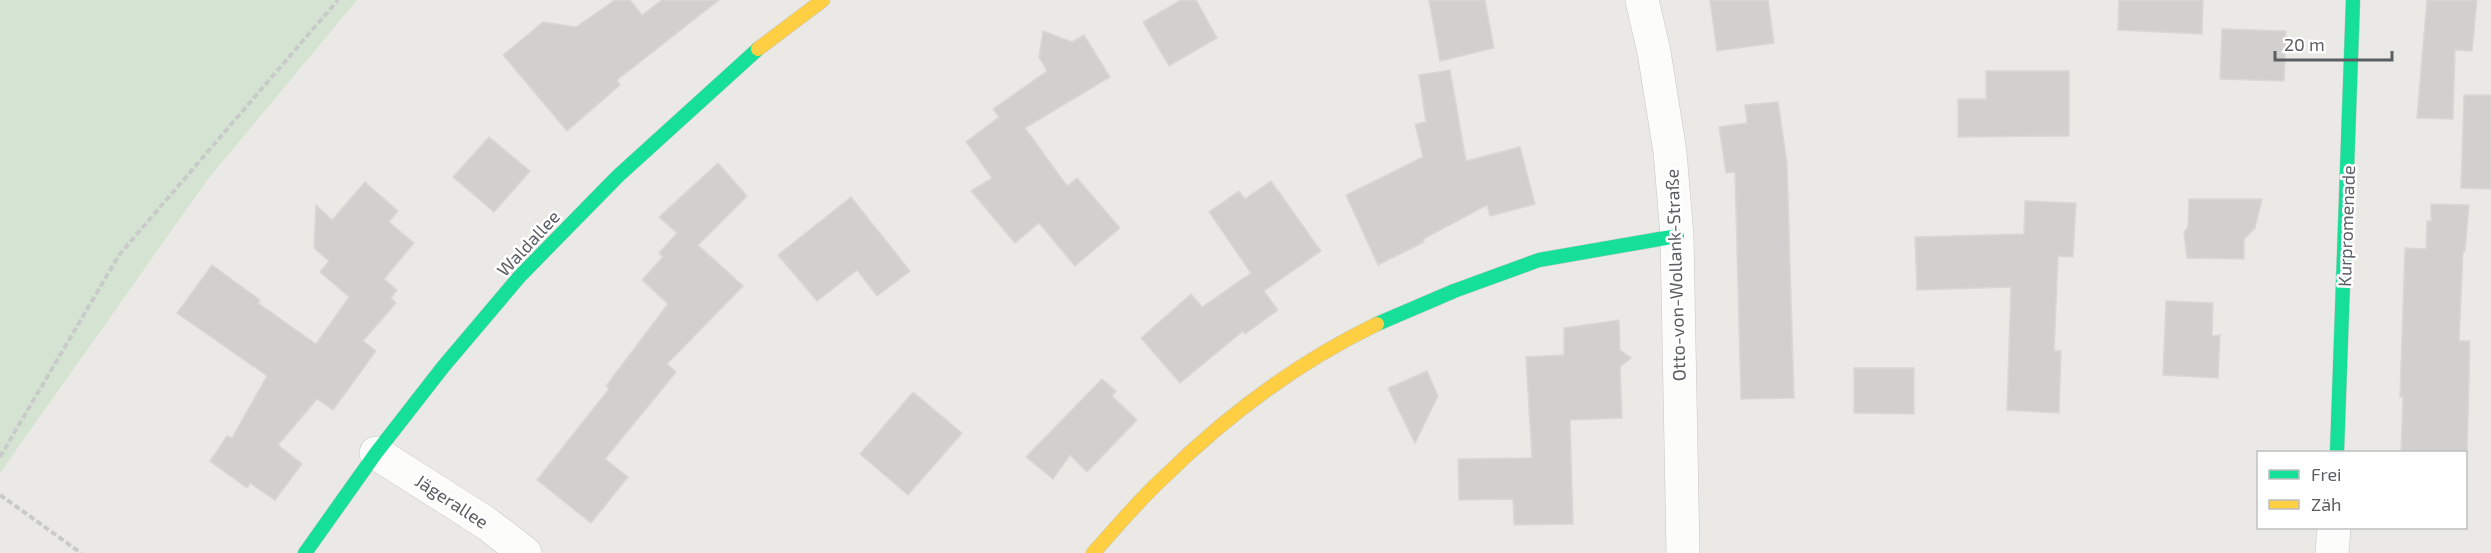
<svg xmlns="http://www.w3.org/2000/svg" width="2491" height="553" font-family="'Exo 2',sans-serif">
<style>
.green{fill:#d5e4d2}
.building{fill:#d1d0ce;stroke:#d9d8d4;stroke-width:1.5}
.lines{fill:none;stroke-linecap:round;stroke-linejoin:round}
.street-casing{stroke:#c7c7c6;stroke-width:34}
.fast-casing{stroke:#c7c7c6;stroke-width:15}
.slow-casing{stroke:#c7c7c6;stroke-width:15}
.path{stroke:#c8cbc9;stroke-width:4;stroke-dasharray:6 3;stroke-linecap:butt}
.street{stroke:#fcfcfb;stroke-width:33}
.fast{stroke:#16e098;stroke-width:14}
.slow{stroke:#ffcf43;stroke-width:14}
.labels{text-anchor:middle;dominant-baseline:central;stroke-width:5;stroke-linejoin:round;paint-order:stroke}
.street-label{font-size:18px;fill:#5b5e62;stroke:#fff}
</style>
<rect width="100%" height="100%" fill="#eae9e5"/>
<polygon class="green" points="0,0 357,0 208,179 0,473"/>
<g class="building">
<polygon points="615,0 630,0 642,15 662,0 719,0 617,80 620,85 567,131 503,55 543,22 576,27"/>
<polygon points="1181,0 1196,0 1217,38 1169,66 1143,22"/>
<polygon points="1429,0 1485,0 1494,48 1440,61"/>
<polygon points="1710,0 1768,0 1774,43 1717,51"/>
<polygon points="2119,0 2203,0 2202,34 2118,30"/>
<polygon points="2427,0 2477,0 2472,51 2455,50 2453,119 2417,118"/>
<polygon points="2222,29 2286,31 2284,81 2220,79"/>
<polygon points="1043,31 1072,42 1084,35 1110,77 1025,128 1067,186 1077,178 1120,228 1075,266 1039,223 1015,243 971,191 992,178 966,142 999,117 993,109 1047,71 1039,57"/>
<polygon points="1450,70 1466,161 1520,147 1535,204 1490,216 1487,205 1423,239 1424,242 1378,265 1346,195 1423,157 1415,124 1426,122 1419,75"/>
<polygon points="1986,71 2069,71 2069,136 1958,137 1958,99 1986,99"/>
<polygon points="2464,95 2491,95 2491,189 2461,188"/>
<polygon points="1778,102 1787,163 1794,398 1741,399 1735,172 1726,173 1719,127 1747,123 1745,105"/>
<polygon points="489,137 530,171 494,212 453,177"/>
<polygon points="718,163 747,196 698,245 743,286 667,364 676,372 605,459 628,477 591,523 537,480 609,389 606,386 668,304 642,280 663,257 659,253 677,233 659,217"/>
<polygon points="1271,181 1321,251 1264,291 1278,310 1245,334 1243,331 1180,383 1141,338 1191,294 1202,307 1251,273 1209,212 1239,191 1245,199"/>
<polygon points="365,182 398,211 389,222 414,243 384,279 397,290 391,298 396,303 363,341 376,351 333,410 317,399 278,445 302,464 275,500 250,483 247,488 210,461 227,436 232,438 267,376 177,313 212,265 260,300 258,303 316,344 349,297 320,272 329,261 314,248 316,205 332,220"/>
<polygon points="851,197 910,271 877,296 857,270 817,301 778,255"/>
<polygon points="2189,199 2262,199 2255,228 2244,239 2244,259 2187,258 2184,232 2188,227"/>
<polygon points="2025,201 2076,203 2073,257 2058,256 2054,351 2061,351 2059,413 2007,410 2011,287 1917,290 1915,237 2024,234"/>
<polygon points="2431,204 2469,205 2465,251 2463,251 2459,341 2470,341 2467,453 2401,453 2403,397 2400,397 2405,248 2426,249 2427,221 2431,221"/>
<polygon points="2166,301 2213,303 2212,336 2220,335 2218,378 2163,375"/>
<polygon points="1619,320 1620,350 1631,358 1620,367 1622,418 1570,420 1573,524 1514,525 1513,499 1459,500 1458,459 1532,458 1526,357 1564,355 1564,328"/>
<polygon points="1854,368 1914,368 1914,414 1854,413"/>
<polygon points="1427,371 1438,396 1415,443 1388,388"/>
<polygon points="1102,379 1116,391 1112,396 1137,420 1087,472 1070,455 1053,479 1026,457"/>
<polygon points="913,392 962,433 908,495 860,454"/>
</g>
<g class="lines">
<g class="street-casing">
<g id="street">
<polyline points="1642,0 1654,52 1670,152 1677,236 1683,553"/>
<polyline points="376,453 486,523 525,553"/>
<polyline points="2332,553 2334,528"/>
</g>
</g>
<g class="fast-casing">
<g id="fast">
<polyline points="1377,324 1454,291 1539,260 1677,236"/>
<polyline points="2337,452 2353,0"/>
<polyline points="305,553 376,453 443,367 520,276 618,176 758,49"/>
</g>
</g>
<g class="slow-casing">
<g id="slow">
<polyline points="758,49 823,0"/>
<path d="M 1093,553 C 1116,528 1137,502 1162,479 C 1225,417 1298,362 1377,324"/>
</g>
</g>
<g class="path">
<polyline points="0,457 119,255 338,0"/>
<polyline points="0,495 81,553"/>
</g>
<use href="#street" class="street"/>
<use href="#fast" class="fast"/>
<use href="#slow" class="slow"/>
</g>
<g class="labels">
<g class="street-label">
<text transform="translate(2346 226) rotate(-88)">Kurpromenade</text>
<text transform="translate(528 243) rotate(-47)">Waldallee</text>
<text transform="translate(1675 275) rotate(-92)">Otto-von-Wollank-Straße</text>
<text transform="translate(452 501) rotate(33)">Jägerallee</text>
</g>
</g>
<rect x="2257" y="451" width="210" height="78" fill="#ffffff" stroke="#bdbfc0" stroke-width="1.5"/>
<rect x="2269" y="470" width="30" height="9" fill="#16e098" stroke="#bdbfc0" stroke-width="1.5"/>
<text x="2311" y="481" font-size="18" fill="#5b5e62">Frei</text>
<rect x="2269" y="500" width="30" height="9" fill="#ffcf43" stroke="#bdbfc0" stroke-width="1.5"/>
<text x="2311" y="511" font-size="18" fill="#5b5e62">Zäh</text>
<path d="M2275 51v9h117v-9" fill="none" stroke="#5b5e62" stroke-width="3"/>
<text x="2284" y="51" font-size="18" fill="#5b5e62" stroke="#ffffff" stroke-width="4.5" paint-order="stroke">20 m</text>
</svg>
